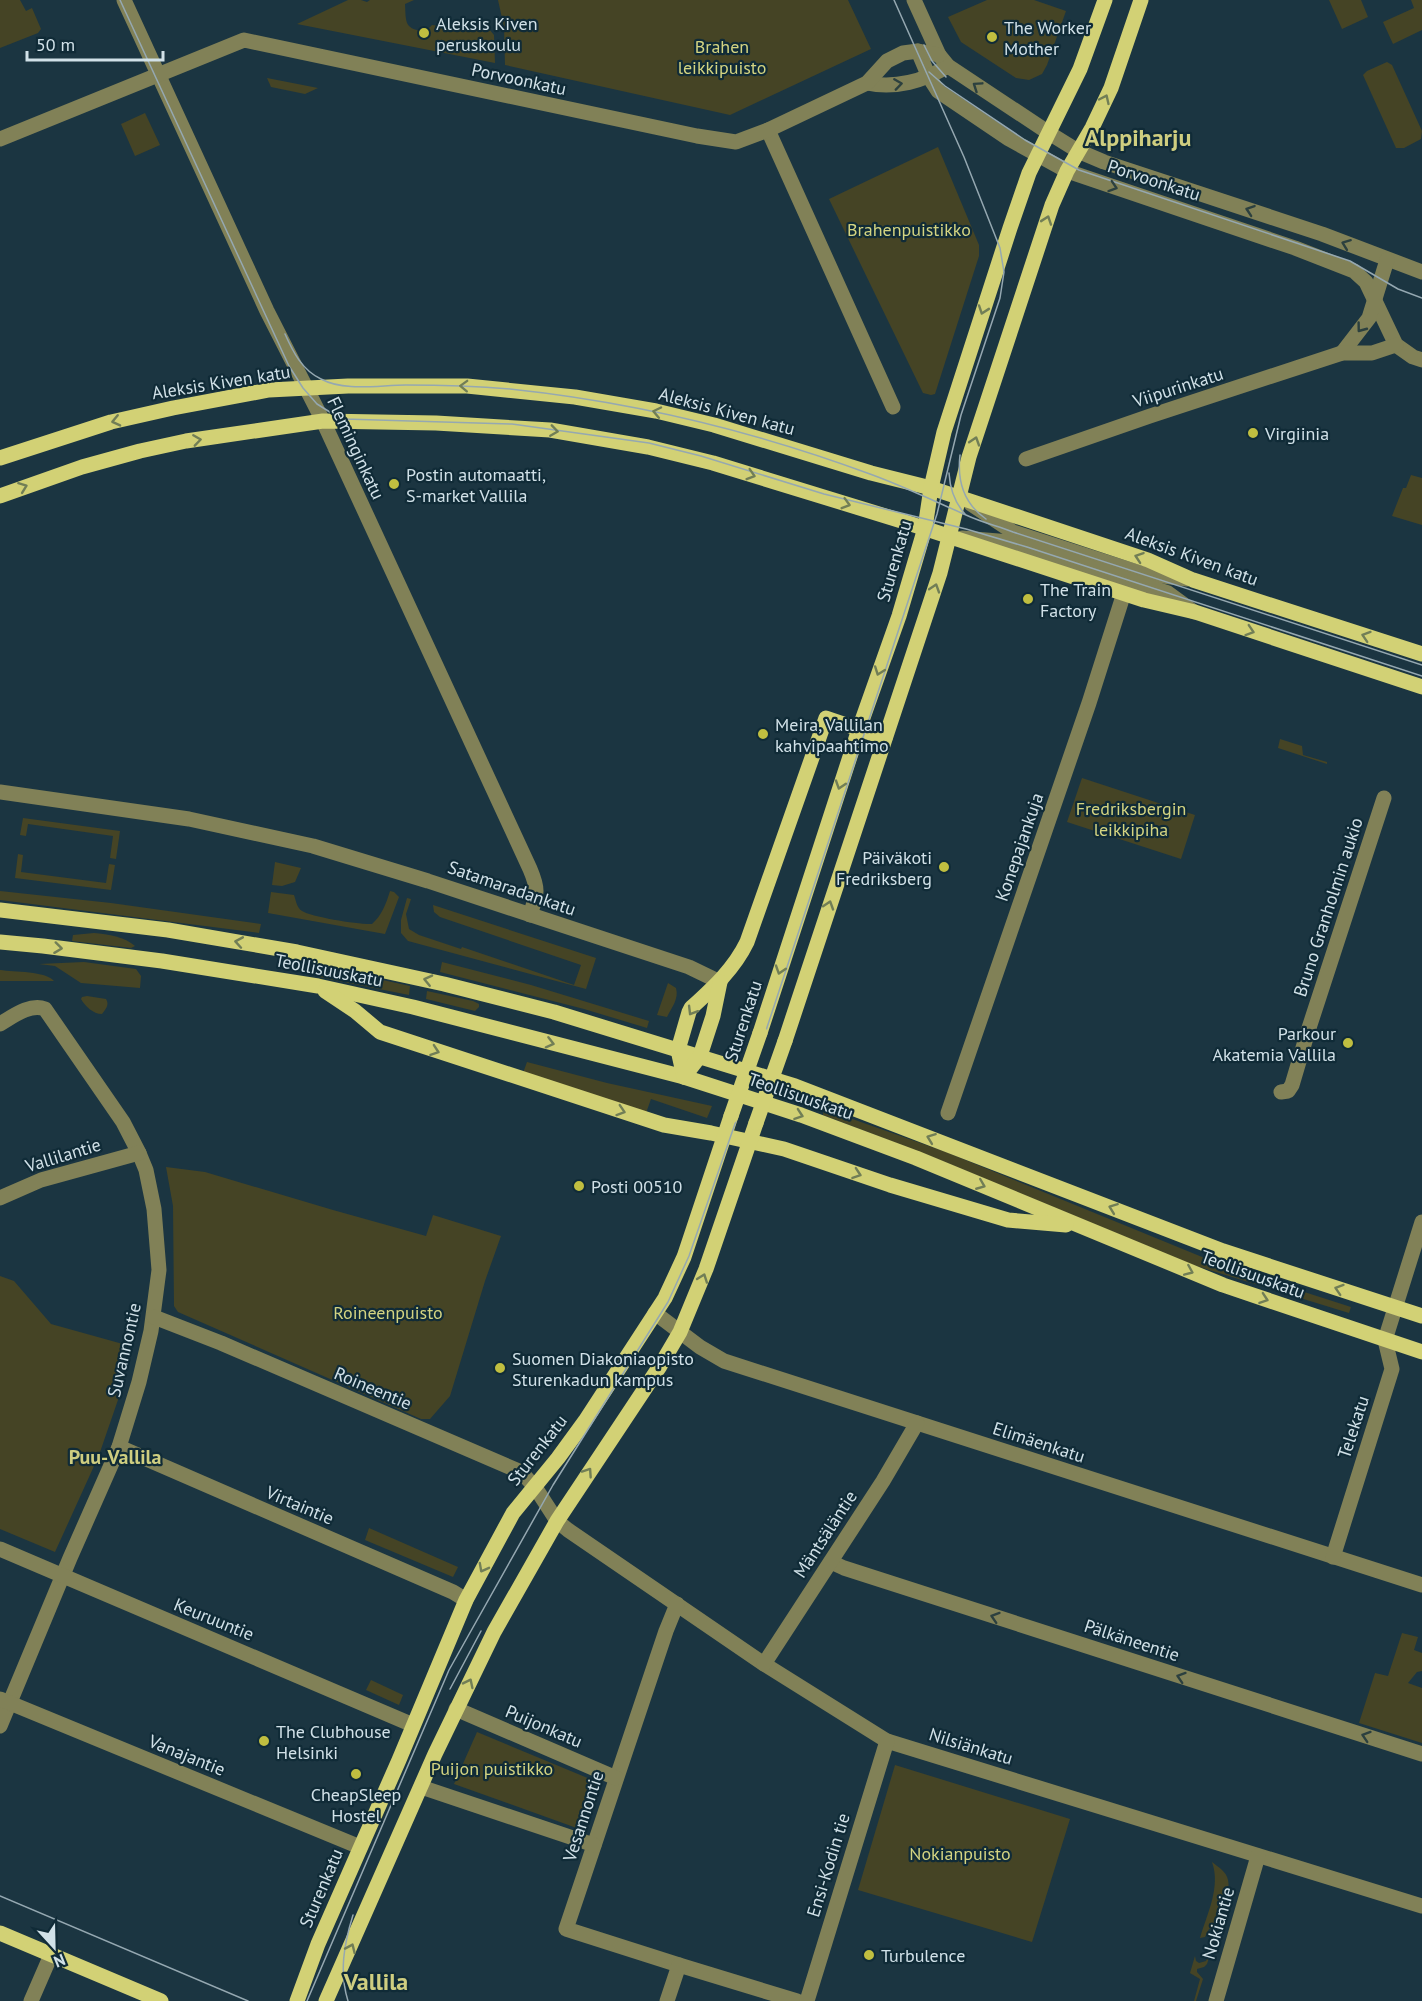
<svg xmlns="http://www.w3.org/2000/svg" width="1422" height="2001" font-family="'PT Sans',sans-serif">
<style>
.green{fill:#454425}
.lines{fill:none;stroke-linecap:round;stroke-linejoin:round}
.minor{stroke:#818157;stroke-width:15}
.major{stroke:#d2d175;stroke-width:15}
.tram{stroke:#95a8b1;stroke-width:1.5}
.major-bridge{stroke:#d2d175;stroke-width:15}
.oneway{stroke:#2c403f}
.oneway2{stroke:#717e56}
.poi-dot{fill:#c0be40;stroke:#102b37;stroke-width:2}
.labels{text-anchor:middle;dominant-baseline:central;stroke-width:4.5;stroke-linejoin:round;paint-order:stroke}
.poi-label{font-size:18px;fill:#d1e1e8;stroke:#102b37;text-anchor:start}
.park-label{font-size:18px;fill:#d4d481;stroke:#102b37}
.street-label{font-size:18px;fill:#d1e1e8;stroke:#102b37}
.neighbourhood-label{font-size:20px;font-weight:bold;fill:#cfce80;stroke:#102b37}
.district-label{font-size:24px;font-weight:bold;fill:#cfce80;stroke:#102b37}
</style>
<rect width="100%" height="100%" fill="#1b3541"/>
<g class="green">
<polygon points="0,0 20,0 26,11 32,8 41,29 38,33 0,48"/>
<path d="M 348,0 L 361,0 L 367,2 L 370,0 L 414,0 L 405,4 C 406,22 404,30 426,31 L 432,25 L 456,28 L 488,28 L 494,35 L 495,63 L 297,24 Z"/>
<polygon points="498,0 848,0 871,49 730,115 505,65 504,27"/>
<polygon points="987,0 1034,0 1066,11 1047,65 1042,74 1029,80 1016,78 961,42 948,17"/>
<polygon points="1329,0 1361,0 1368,17 1342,29"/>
<polygon points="1411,0 1422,0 1422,30 1393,44 1383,22 1414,8"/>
<polygon points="1387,62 1392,65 1422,131 1421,139 1404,148 1396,148 1363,75 1367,71"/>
<polygon points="267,78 318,88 305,94 271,87"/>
<polygon points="145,113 160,145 135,156 121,124"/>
<polygon points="938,147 979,245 979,256 935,394 931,395 923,393 829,199"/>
<polygon points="1411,475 1422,478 1422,525 1392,516 1403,488 1406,488"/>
<polygon points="1280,739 1302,746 1303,755 1327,762 1327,764 1278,748"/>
<polygon points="1082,778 1195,815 1181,859 1067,822"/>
<polygon points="23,818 120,831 116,859 110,858 113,836 28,824 26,836 20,835"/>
<polygon points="18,854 23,855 21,872 106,883 109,864 115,865 111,890 15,878"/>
<polygon points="275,862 301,868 295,882 282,886 272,885"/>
<polygon points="0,891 111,903 261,924 259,933 0,900"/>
<path d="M 390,891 L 394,892 L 399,897 L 385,934 L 268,913 L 271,892 L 294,895 C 296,901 297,908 302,911 C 311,917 361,925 372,924 C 382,915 386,904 390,891 Z"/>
<polygon points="407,898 411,899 406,914 409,929 419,935 461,949 462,947 574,985 581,965 440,917 434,912 433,905 596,958 586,989 408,941 401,933 401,920"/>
<path d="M 94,933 C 108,934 125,937 135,946 L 131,948 L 72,941 L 73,935 Z"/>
<polygon points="84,962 136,969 141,976 140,988 81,983 55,966 39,964"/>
<polygon points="442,962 531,985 649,1021 647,1028 584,1009 440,972"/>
<polygon points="320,969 351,973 410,986 409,995 319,977"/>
<path d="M 0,970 C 14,972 46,971 54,981 L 0,981 Z"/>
<path d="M 668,983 L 676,988 C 679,999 672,1007 667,1017 L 657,1015 Z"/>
<polygon points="427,991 473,1001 479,1004 479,1007 475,1011 426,999"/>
<path d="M 87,996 L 106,999 C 110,1005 105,1010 102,1014 C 93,1014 85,1006 81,999 L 82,997 Z"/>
<polygon points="527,1062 607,1083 712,1106 707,1118 651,1099 646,1113 523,1073"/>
<polygon points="824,1109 946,1152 1229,1268 1351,1307 1349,1313 1193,1265 930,1156 823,1115"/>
<polygon points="166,1167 205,1172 333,1210 426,1236 433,1215 501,1236 485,1281 450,1396 430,1419 421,1419 178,1312 174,1306 173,1206"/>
<polygon points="0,1276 14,1281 51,1324 130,1346 119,1397 99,1455 55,1552 0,1529"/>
<polygon points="369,1528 458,1567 453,1577 365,1540"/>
<polygon points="1402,1633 1418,1637 1414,1650 1422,1653 1422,1671 1417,1672 1408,1683 1422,1688 1422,1743 1359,1723 1375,1673 1388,1676"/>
<polygon points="371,1680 403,1695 399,1705 366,1690"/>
<polygon points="477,1732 602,1784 585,1831 454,1784"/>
<polygon points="895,1765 1070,1819 1032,1942 858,1890"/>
<path d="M 1212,1862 C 1218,1867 1226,1871 1228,1880 C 1232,1895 1213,1947 1207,1964 L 1204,1967 L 1197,1969 L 1197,1972 L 1203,1979 L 1196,2001 L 1194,2001 L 1200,1979 L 1190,1973 L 1195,1956 L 1196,1961 L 1199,1963 L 1206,1961 L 1212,1946 L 1215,1930 L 1213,1928 L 1209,1929 L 1205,1937 L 1200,1938 C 1207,1914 1221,1887 1212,1862 Z"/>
</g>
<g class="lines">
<g class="minor">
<path d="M 124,0 L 267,311 L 323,421 L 530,869 C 539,890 537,894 530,915"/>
<polyline points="914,0 939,55 948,66 1049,133 1078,151 1104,162 1322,234 1422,272"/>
<polyline points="918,51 929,77 938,91 1009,139 1067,171 1295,248 1354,271 1366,282 1396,345 1413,357 1422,360"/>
<path d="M 867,83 C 895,89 924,81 948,66"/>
<polyline points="768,130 893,407"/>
<polyline points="0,139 244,40 697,136 736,142 768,130 867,83 887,61 903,53 918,51 939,55"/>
<polyline points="1342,353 1369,318 1387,260"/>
<polyline points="1026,459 1150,416 1342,353 1372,353 1396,345"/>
<polyline points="971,504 1013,532 1140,573 1187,579"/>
<polyline points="962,538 1010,542 1027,547 1168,593 1194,612"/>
<polyline points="0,792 189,819 313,846 428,881 689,967 720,982"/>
<path d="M 0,1024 C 12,1017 30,1003 45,1009 L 123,1122 L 139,1153 L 146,1170 L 154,1209 L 159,1270 L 151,1331 L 139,1382 L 119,1447 L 70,1558 L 0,1726"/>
<polyline points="1281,1092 1288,1091 1292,1085 1308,1031 1384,798"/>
<polyline points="948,1113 1089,703 1124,593"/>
<polyline points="0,1198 41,1180 139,1153"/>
<polyline points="655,1313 700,1347 724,1361 1422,1585"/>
<polyline points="154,1317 221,1343 521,1472 535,1487 557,1521 568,1530 764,1664 887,1741 1422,1906"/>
<polyline points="119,1447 453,1592 466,1600"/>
<polyline points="0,1549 413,1725"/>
<polyline points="1333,1557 1392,1369 1385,1340 1422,1222"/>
<polyline points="831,1562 844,1568 1422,1754"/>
<polyline points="677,1604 666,1631 566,1929 679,1965"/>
<polyline points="764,1664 883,1481 917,1423"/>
<polyline points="0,1699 360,1847"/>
<polyline points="456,1709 616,1778"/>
<polyline points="421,1787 594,1845"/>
<polyline points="31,2001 51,1955"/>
<polyline points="667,2001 679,1965 797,2001"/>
<polyline points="807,2001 887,1741"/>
<polyline points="1216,2001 1258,1856"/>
</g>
<g class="major">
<polyline points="0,458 111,422 173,408 269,390 348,386 467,386 575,397 656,411 714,425 871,473 931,488 1148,560 1193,580 1422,654"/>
<polyline points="0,496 82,467 140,451 186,441 323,421 436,423 550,430 648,447 713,463 905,522 1144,600 1195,612 1422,687"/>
<polyline points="0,910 168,930 297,952 444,984 554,1012 795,1086 1223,1251 1422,1316"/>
<polyline points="0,942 43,946 162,961 318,986 413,1007 684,1077 801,1115 916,1158 1223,1285 1422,1352"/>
<polyline points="325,991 355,1011 380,1032 664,1125 711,1133 784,1149 890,1185 1008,1220 1066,1225"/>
<polyline points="760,1033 859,729 899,616 925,528 931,488 944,432 1010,228 1029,173 1080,69 1105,0"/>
<polyline points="785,1041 940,573 969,457 1052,205 1067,171 1092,128 1111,88 1141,0"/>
<path d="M 684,1077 L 678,1050 L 689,1012 L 691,1008 C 713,988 734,969 747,942 L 826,718 L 885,738"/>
<polyline points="684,1077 700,1056 713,1016 720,982"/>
<polyline points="0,1933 161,2001"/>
<polyline points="297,2001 318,1944 399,1760 466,1600 513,1513 558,1458 585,1421 665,1298 684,1257 731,1116"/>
<polyline points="326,2001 435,1754 494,1632 557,1521 660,1366 680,1332 706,1269 756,1123"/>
</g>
<g class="tram">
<polyline points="120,0 289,366 303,388 317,404 333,414 344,419 512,424 649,443 701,456 824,494 966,529 1027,547 1422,676"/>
<polyline points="924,45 932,61 946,77"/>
<polyline points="929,72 945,86 1025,140 1079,170 1350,261 1398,289 1422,298"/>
<path d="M 285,334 C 293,352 302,370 321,379 C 345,392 379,385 406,385 C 440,385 475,386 510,389 C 633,402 754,431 870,474 C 903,486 934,501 966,515 C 981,522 997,526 1013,532 L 1422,665"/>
<path d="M 960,455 C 957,481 963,503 986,519"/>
<path d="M 949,473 C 950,489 954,502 965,514"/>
<polyline points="450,1689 481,1631"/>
<polyline points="0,1896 248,2001"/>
<polyline points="307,2001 449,1670 553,1485 668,1302 689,1256 737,1118 937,514 961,415 1000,298 1004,272 1000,248 964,157 894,0"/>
<path d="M 348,2001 C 339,1972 344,1944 353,1915"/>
</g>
<g class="major-bridge">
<polyline points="731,1116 760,1033"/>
<polyline points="756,1123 785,1041"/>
</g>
</g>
<defs><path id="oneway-chevron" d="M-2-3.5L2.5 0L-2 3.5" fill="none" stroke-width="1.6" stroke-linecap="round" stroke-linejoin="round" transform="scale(1.5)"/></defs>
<g class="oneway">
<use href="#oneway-chevron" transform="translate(898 84) rotate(-8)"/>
<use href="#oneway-chevron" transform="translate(977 86) rotate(-146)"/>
<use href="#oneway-chevron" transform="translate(1113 187) rotate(18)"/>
<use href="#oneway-chevron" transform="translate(1250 210) rotate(-161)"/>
<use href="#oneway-chevron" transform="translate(1346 244) rotate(-159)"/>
<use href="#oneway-chevron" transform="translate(1361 328) rotate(127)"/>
<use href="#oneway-chevron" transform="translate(995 1617) rotate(-162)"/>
<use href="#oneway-chevron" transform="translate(1181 1677) rotate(-162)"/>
<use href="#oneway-chevron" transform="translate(1366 1736) rotate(-162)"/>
</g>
<g class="oneway2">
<use href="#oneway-chevron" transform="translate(1105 99) rotate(-65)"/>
<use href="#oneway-chevron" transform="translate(1047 220) rotate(-71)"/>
<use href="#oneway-chevron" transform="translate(983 310) rotate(109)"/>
<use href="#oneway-chevron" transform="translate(464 386) rotate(-178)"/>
<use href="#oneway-chevron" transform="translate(657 412) rotate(-168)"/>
<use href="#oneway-chevron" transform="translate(116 421) rotate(167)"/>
<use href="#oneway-chevron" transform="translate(554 431) rotate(8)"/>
<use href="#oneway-chevron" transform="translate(197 440) rotate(-8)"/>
<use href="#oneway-chevron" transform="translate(975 441) rotate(-72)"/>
<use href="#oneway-chevron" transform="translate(751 475) rotate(17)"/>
<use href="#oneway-chevron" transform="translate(23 487) rotate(-21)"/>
<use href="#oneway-chevron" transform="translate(846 504) rotate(16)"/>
<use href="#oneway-chevron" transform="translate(1139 557) rotate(-161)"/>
<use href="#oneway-chevron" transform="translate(935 588) rotate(-72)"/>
<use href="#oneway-chevron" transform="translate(1250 631) rotate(18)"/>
<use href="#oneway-chevron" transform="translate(1366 636) rotate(-162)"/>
<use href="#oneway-chevron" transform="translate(879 671) rotate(110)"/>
<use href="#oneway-chevron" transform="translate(840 785) rotate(108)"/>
<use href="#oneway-chevron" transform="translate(829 905) rotate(-72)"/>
<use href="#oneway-chevron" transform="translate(239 942) rotate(-170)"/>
<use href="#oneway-chevron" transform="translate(58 948) rotate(7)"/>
<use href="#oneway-chevron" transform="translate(780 970) rotate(108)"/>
<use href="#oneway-chevron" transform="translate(428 980) rotate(-167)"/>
<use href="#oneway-chevron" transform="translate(692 1011) rotate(121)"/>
<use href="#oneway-chevron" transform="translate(550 1043) rotate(14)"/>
<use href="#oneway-chevron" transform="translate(435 1051) rotate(19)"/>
<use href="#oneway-chevron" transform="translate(621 1111) rotate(18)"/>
<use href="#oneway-chevron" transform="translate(799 1115) rotate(19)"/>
<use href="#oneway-chevron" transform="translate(931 1138) rotate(-159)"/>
<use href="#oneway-chevron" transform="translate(857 1174) rotate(19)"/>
<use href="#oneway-chevron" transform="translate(981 1185) rotate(22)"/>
<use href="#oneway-chevron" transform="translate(1113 1208) rotate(-159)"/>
<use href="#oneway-chevron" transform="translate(1189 1271) rotate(23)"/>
<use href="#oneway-chevron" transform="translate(703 1278) rotate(-70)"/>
<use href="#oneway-chevron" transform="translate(1339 1289) rotate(-162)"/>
<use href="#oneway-chevron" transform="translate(1264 1299) rotate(19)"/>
<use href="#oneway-chevron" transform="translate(588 1472) rotate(-56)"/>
<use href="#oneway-chevron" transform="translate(483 1568) rotate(118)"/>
<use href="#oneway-chevron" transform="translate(469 1683) rotate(-64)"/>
<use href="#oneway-chevron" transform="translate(351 1948) rotate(-66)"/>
</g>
<g class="poi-dot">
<circle cx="424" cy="33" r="6"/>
<circle cx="992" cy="37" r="6"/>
<circle cx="1253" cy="433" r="6"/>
<circle cx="394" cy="484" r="6"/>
<circle cx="1028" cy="599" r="6"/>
<circle cx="763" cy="734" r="6"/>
<circle cx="944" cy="867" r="6"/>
<circle cx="1348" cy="1043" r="6"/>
<circle cx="579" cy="1186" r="6"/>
<circle cx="500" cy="1368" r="6"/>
<circle cx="264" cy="1741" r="6"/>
<circle cx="356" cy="1774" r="6"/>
<circle cx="869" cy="1955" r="6"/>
</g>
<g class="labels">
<g class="poi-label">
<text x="436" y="23">Aleksis Kiven<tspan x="436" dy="21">peruskoulu</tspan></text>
<text x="1004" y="27">The Worker<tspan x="1004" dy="21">Mother</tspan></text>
<text x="1265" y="433">Virgiinia</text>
<text x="406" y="474">Postin automaatti,<tspan x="406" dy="21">S-market Vallila</tspan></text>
<text x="1040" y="589">The Train<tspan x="1040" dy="21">Factory</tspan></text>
<text x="775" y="724">Meira, Vallilan<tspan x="775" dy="21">kahvipaahtimo</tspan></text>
<text x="932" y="857" text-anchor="end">Päiväkoti<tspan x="932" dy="21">Fredriksberg</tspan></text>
<text x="1336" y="1033" text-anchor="end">Parkour<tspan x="1336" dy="21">Akatemia Vallila</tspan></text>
<text x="591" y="1186">Posti 00510</text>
<text x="512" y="1358">Suomen Diakoniaopisto<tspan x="512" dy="21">Sturenkadun kampus</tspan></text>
<text x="276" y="1731">The Clubhouse<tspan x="276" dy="21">Helsinki</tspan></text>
<text x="356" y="1794" text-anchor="middle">CheapSleep<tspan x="356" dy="21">Hostel</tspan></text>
<text x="881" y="1955">Turbulence</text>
</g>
<g class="park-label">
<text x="722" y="46">Brahen<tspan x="722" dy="21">leikkipuisto</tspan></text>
<text x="909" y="229">Brahenpuistikko</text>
<text x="1131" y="808">Fredriksbergin<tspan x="1131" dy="21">leikkipiha</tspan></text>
<text x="388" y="1312">Roineenpuisto</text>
<text x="492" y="1768">Puijon puistikko</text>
<text x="960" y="1853">Nokianpuisto</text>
</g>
<g class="street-label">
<text transform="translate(519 79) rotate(12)">Porvoonkatu</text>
<text transform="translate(1154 180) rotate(18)">Porvoonkatu</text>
<text transform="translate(221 382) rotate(-9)">Aleksis Kiven katu</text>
<text transform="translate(1178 387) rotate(-18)">Viipurinkatu</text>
<text transform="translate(727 411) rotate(15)">Aleksis Kiven katu</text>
<text transform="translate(356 448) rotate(65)">Fleminginkatu</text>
<text transform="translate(1192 556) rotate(20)">Aleksis Kiven katu</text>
<text transform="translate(894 561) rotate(-74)">Sturenkatu</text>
<text transform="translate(1019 847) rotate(-71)">Konepajankuja</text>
<text transform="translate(512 888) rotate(19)">Satamaradankatu</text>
<text transform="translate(1328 907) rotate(-72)">Bruno Granholmin aukio</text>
<text transform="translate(329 970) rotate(11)">Teollisuuskatu</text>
<text transform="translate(743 1021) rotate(-72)">Sturenkatu</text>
<text transform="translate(801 1096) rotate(19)">Teollisuuskatu</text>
<text transform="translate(63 1155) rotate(-17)">Vallilantie</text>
<text transform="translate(1253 1274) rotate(20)">Teollisuuskatu</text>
<text transform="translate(124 1350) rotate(-77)">Suvannontie</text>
<text transform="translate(373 1388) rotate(23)">Roineentie</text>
<text transform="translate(1353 1427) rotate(-72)">Telekatu</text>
<text transform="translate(1039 1442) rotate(18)">Elimäenkatu</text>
<text transform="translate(537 1450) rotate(-52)">Sturenkatu</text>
<text transform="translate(300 1505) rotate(23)">Virtaintie</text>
<text transform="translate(825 1534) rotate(-57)">Mäntsäläntie</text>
<text transform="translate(214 1619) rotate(22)">Keuruuntie</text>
<text transform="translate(1132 1640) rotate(18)">Pälkäneentie</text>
<text transform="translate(544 1726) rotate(23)">Puijonkatu</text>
<text transform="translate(971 1746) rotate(17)">Nilsiänkatu</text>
<text transform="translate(187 1755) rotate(22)">Vanajantie</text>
<text transform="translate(583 1816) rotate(-72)">Vesannontie</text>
<text transform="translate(828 1865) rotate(-73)">Ensi-Kodin tie</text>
<text transform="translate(321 1888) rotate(-67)">Sturenkatu</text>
<text transform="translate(1218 1923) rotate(-74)">Nokiantie</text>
</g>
<g class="neighbourhood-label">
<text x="115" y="1457">Puu-Vallila</text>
</g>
<g class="district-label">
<text x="1138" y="137">Alppiharju</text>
<text x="376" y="1981">Vallila</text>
</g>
</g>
<g transform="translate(54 1947) rotate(158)" stroke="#102b37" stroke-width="4.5" paint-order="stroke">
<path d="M0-4.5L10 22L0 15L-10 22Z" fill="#d1e1e8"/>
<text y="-9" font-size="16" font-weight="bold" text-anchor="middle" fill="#d1e1e8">N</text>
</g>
<path d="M27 51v9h136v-9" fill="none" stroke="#d1e1e8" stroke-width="3"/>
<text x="36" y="51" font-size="18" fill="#d1e1e8" stroke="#102b37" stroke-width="4.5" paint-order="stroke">50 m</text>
</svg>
